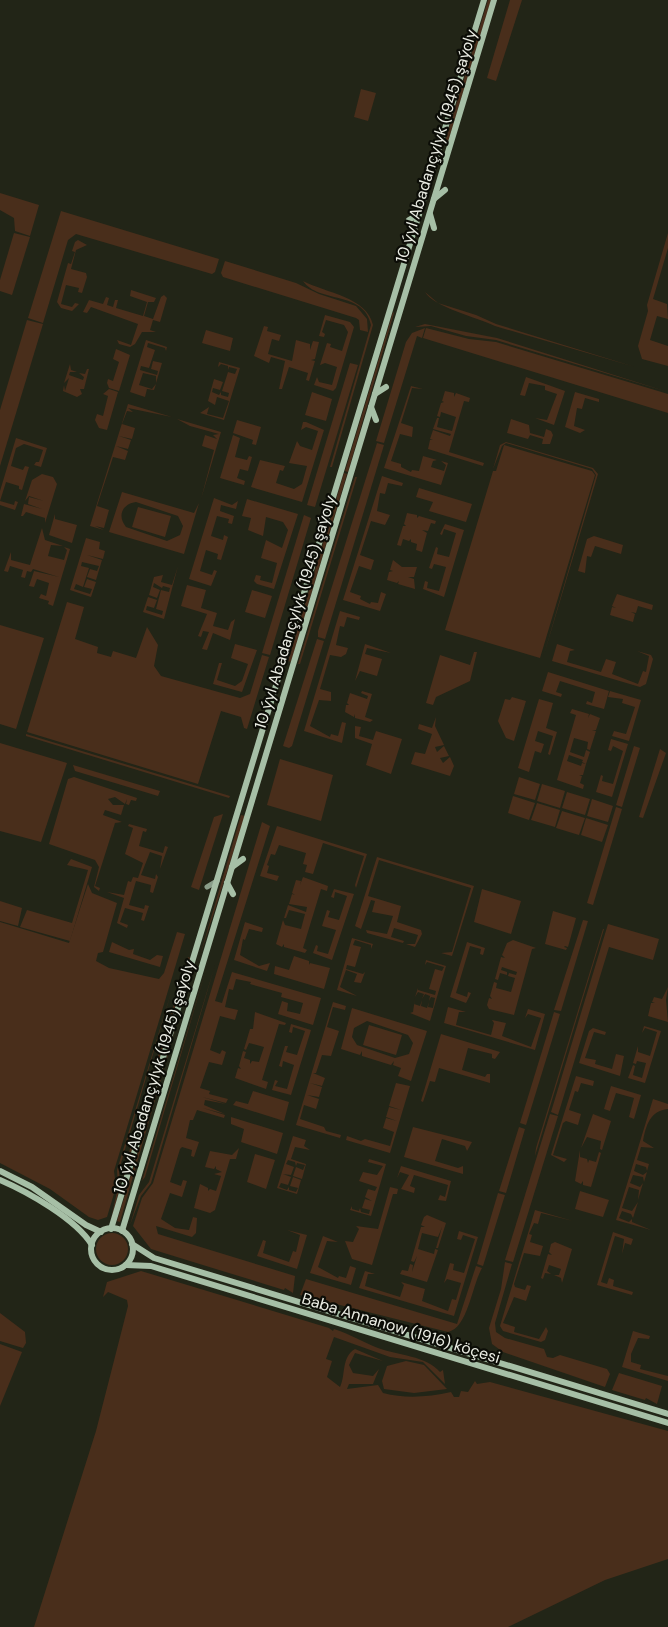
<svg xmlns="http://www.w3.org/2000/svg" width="668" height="1627" font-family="'DM Sans',sans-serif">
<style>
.green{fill:#492e1b;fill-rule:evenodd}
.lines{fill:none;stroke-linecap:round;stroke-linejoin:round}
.secondary{stroke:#899d89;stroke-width:5}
.primary{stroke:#a6bfa6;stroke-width:6}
.labels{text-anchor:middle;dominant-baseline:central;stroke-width:4.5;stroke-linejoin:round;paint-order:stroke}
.street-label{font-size:16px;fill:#ebede4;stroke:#0c0d07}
</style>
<rect width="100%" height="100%" fill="#222517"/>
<g class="green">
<polygon points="488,0 491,0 448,142 445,141"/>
<polygon points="510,0 522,0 496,81 487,78"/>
<polygon points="361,89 376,93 368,121 354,117"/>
<polygon points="0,193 39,205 30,236 15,231 14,218 0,210"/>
<polygon points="61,211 219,259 215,272 212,274 76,234 68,240 43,323 28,318"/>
<polygon points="14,233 30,237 12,295 0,291 0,280"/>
<polygon points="668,233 668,248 653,299 667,304 668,319 657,316 650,340 668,346 668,366 642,359 638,346 648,311 647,305"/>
<polygon points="78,240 87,245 76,250 71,269 86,273 87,277 82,293 78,292 79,288 66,285 61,304 72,307 75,303 79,304 72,311 61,308 57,302 68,263 71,264 75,252 72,251 75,242"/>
<polygon points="225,261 296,283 319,294 356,306 367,319 368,332 360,330 359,320 356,318 223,277 221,273"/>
<path d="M 303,281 C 326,293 367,297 373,325 L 332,467 L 330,467 L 371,325 C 364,290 319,304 303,281 Z"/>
<polygon points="131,290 156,298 154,302 148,302 144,316 153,319 161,297 164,295 167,298 160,322 153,320 150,330 156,332 142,332 135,344 130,347 119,344 117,340 131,345 138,324 91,307 87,313 83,312 89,300 103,304 106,297 109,298 107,305 113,307 115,300 118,300 116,308 143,316 147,302 130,296"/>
<path d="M 425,292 L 438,303 L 476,315 L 496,324 L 635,367 L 495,326 C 476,317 434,307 425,292 Z"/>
<polygon points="393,312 394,313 348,472 345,471"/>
<polygon points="325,315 350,322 354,327 336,388 333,391 314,385 317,377 319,382 332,385 337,367 325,363 320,365 327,343 331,344 330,347 342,351 348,332 344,325 326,320 322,332 325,334 324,337 319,336"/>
<polygon points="27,320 43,324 0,466 0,410"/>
<polygon points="425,324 497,338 668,392 496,340 466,336 431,326 415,327"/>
<polygon points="264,326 268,327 267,331 281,335 279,341 272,339 268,354 292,361 296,340 310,344 310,350 313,341 319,342 315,359 311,360 315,361 309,381 306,380 308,373 289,367 282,389 279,389 285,361 271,357 269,363 254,356"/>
<polygon points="425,328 422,338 417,336 384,443 376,441 406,342 412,333"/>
<polygon points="426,328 469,339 496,342 668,394 668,413 423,338"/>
<polygon points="206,330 233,338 230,351 202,343"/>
<polygon points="146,340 167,347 166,351 165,348 148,343 147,347 155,350 149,368 141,366 140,370 157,375 158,371 151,369 153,361 162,363 156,383 156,376 143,373 139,385 152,389 156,384 154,390 147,389 145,397 130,392"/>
<polygon points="116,349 130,355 119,391 109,388 107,383 108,379 113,381 119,362 113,359"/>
<polygon points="219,362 240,368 224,420 200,413 209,407 207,414 223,418 229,401 217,397 215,405 208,401 214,379 223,382 220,390 213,388 212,392 219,395 221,392 221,395 228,397 229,393 222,391 228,372 235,374 237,369 229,367 228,370 228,366 221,364 218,367"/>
<polygon points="350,363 358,365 315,507 307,505"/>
<polygon points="70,364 71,370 77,372 70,372 69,375 83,380 84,377 79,373 85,374 87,369 89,369 84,389 80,389 82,394 77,397 63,391 64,385 65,391 69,378 64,383"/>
<polygon points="526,377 565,391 554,425 535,418 547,420 557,394 545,390 545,386 529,383 525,396 520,395"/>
<polygon points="411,386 423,389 412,388 401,423 413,427 412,437 400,434 391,461 401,464 401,467 411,472 412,470 419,471 423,456 437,460 433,461 431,467 444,471 446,465 441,461 448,463 441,485 384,468"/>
<polygon points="109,389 118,392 107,430 99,428 95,420 97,414 103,416 108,396 103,394"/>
<polygon points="445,391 454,393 454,397 456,393 470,398 469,402 464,401 449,452 484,463 483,466 428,449 430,440 433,440 430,439 433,430 450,436 451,434 433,429 437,418 439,418 437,427 452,431 456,417 441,412 440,417 437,416 441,403 444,402 442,401"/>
<polygon points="312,392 332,399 326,421 305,415"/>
<polygon points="575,392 599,399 599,402 585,398 582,409 577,408 574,426 585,430 580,433 565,427"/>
<polygon points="128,404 172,417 128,408 133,412 127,411 122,424 135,428 132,439 119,436 131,440 128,449 116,446 128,451 125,460 113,457 97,506 109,510 104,528 95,526 104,530 90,526"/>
<polygon points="177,419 221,432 201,499 214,450 202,446 205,435 217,439 213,435 219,434 190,426"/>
<polygon points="511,419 529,425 530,433 544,437 546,429 551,431 553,435 550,444 542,444 543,439 530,435 528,439 507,433"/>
<polygon points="237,420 261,427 256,445 252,444 253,440 233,433"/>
<polygon points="306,422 324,430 302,502 251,487 260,460 285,466 283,471 280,470 276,483 294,489 302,484 307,466 289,463 297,441 300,446 312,450 318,431 306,427 301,430 303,422"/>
<polygon points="233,435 240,438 235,457 247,460 249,456 252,457 248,471 240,469 237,478 245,481 244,485 220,478"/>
<polygon points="16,438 47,448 41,467 34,465 36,462 39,462 43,450 24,444 16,448 11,466 23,470 25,466 29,467 22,490 19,489 19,486 6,482 0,501 14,505 15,501 18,502 15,510 0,505 0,491"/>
<polygon points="506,442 593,468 598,474 543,658 596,475 592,469 506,443 502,446 493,469 500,445"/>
<polygon points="377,443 384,445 325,639 318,637 318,631"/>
<polygon points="504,445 592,471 595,475 540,658 445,630 493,471 496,471"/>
<polygon points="344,473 347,474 291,662 288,661"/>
<polygon points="42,474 53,477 57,484 45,523 45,518 26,512 23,516 21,516 24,504 42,509 28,504 29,497 44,501 29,496 25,501 32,480"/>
<polygon points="382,476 403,483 402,486 388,483 385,494 380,493 377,511 390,515 385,525 371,521 360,555 374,560 371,570 359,566 350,592 361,596 360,599 370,604 371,602 378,603 381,592 386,594 380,611 343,600"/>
<polygon points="355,477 357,477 300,664 298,664"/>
<polygon points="419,488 472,504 466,522 429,511 433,502 416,497"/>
<path d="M 122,492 L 194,513 L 199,503 L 184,554 L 109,532 ZM 136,502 L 178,516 L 183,526 L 180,535 L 167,541 L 126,527 C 117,516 122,504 136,502 Z"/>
<polygon points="214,498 232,505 238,501 236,509 221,505 220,511 234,516 232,524 228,523 229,519 217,516 211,536 223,540 224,535 228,537 221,560 217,559 218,554 206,550 200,571 212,575 214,570 217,571 211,586 189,579"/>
<polygon points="247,499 298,514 274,589 257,584 254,581 256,575 261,576 260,580 272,583 277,563 261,558 266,540 282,548 288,530 283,522 266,517 263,536 248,530 251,518 242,516"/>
<polygon points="138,507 171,516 165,537 132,527"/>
<polygon points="407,513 417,515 417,518 419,516 436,521 435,524 431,523 428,531 422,530 427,533 422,552 416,550 417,544 411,542 411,539 409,541 403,539 401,546 397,545 403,526 406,526 404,524"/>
<polygon points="55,514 55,519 77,525 72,543 49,535"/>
<polygon points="304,515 311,518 270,655 262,653"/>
<polygon points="445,524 464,530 444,597 423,589 425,581 428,582 427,588 439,591 446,567 434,564 432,569 429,568 436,547 438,548 437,554 449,557 456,533 444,529 442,535 440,534"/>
<polygon points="42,528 45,540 63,546 51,545 48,556 64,560 67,550 64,547 70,549 53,606 48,604 49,601 39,598 41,594 46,596 49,583 37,579 34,587 29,586 34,571 59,577 33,569 31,572 27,571 25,578 21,577 23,570 10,566 8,572 4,571 11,552 11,560 30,565"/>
<polygon points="594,536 623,545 621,554 595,546 591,557 587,556 585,573 578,571 587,539"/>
<polygon points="86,538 100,542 99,549 105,551 103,559 87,555 102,560 96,580 87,577 90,569 97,571 99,566 82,562 81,566 89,568 83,587 76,584 74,589 90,594 92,589 84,587 87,579 96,582 91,597 70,590"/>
<polygon points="393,560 402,567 417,567 414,577 408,577 414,579 415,589 398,584 399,581 397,583 387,580 389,572 393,571 390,570"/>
<polygon points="178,566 164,619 143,612 148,597 157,600 154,608 147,606 146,610 162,615 163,611 156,609 161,590 169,592 170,588 163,586 162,588 154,583 153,587 160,590 157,598 149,595 154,577 163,575 161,582 172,585"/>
<polygon points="187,585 206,590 201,608 217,613 213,626 228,630 231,622 235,619 230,640 213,633 207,650 202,649 209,632 203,631 201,637 198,636 207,614 181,606"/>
<polygon points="252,590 272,596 265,618 245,612"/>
<polygon points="617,594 653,605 652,610 638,606 636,613 631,612 635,614 633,622 610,615 612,607 616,608 612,606"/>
<polygon points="67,602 84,607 75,639 98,647 97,653 111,657 113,651 136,658 147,627 158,645 154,666 161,676 240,698 250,694 262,655 269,657 247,729 244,728 241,717 221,711 198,784 27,732"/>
<polygon points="340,611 360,617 359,620 347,617 344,627 340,626 336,645 348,648 346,654 341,657 330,655 320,689 331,692 331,701 319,700 310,726 330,737 331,734 338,736 342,722 346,723 342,743 304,731"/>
<polygon points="0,625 44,638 16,729 0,724"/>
<polygon points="317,639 324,641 292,746 289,748 283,746"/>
<polygon points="235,644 257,650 242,692 213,684 219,663 222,663 217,680 235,686 242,681 248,664 231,658"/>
<polygon points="365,644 391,653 367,648 365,654 382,659 377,676 360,671 355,681"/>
<polygon points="557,644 575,650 570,651 567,662 601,672 606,659 616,662 612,674 638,684 643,671 646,672 649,656 637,651 651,655 653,659 646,684 640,687 552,661"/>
<polygon points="474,652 477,652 470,681 436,697 433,705 426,703 440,655 470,665"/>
<polygon points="548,672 609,691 604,709 586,704 587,701 592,703 595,692 560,681 556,692 562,694 561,697 542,691"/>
<polygon points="362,691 372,694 365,717 373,720 370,722 355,718 355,714 354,717 345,712 346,705 349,705 347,703 350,693 367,699 368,696 361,693"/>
<polygon points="610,691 641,700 629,741 612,736 614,731 626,734 635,707 622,703 623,699 608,697"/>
<polygon points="512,697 526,701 514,741 506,738 498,721 505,699 510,700"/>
<polygon points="539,699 553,703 546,728 557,732 550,755 548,754 553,736 538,731 535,741 544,744 541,753 535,751 529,772 518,768"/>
<polygon points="572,709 589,714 588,718 590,714 600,718 596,730 592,730 596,731 590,750 587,749 588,742 574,738 570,752 584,757 586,750 590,752 586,764 582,762 583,760 569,755 567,761 581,766 582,763 586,764 583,775 579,775 582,776 580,783 584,785 583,789 557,780 576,715 570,713"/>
<polygon points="436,717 435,726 444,745 435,747 437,752 444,746 449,756 440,758 443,763 450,757 454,766 450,776 411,764 415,752 425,754 432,734 418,729 419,724 432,728"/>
<polygon points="355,726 361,727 359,736 373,740 376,731 402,739 391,774 366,765 372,744 355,738"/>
<polygon points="26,734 230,796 229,798 26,736"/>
<polygon points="611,739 628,744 612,797 596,792 601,775 603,776 602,781 613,784 623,751 613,746 611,751 608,750"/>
<polygon points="0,743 67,763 41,842 0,831"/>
<polygon points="634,746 640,748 622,807 616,805"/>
<polygon points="660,749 666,753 643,818 639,817"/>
<polygon points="280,759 333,775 321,821 267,805"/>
<polygon points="73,765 160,791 158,796 75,771"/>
<polygon points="74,777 137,798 136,801 131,800 129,805 126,804 127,799 125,804 115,797 108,799 113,805 124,805 121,815 105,810 103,815 122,822 115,823 95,886 100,888 99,891 94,887 99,867 95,860 49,844 68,779"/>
<polygon points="519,777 540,784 535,800 514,794"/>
<polygon points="542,784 565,791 560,808 537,801"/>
<polygon points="567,792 590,799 585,815 562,808"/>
<polygon points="513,796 535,803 529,820 508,813"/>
<polygon points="592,799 613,806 608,822 587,816"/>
<polygon points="537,803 560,810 555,827 531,820"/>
<polygon points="616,807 622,809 593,905 587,903"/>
<polygon points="562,811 585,818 579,835 556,828"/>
<polygon points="223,814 199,890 191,887 214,817"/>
<polygon points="241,815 245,816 199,959"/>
<polygon points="586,818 608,825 602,842 581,835"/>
<polygon points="262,822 270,826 215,1001 222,1003 232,972 321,998 313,1025 278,1014 282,1001 288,1003 287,1011 300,1014 303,1003 281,997 282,993 250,984 251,982 236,979 233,990 229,989 225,1007 238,1010 235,1020 220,1016 210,1050 220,1054 222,1050 226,1052 222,1065 209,1062 200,1088 210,1091 209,1094 228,1099 226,1103 202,1097 226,1104 205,1100 204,1105 225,1114 203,1108 225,1115 224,1118 197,1110 193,1120 190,1120 186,1138 199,1142 194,1157 191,1156 192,1150 182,1147 180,1149 170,1182 181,1186 183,1180 187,1181 182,1197 170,1193 161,1219 175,1228 189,1230 193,1217 197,1218 196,1233 192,1237 156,1226 158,1234 295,1276 293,1293 285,1288 284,1290 151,1249 133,1226 142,1198 153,1183"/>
<polygon points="129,824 147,829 146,832 143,831 139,846 163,853 165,846 168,847 160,869 162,856 150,852 141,875 155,879 156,874 158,877 153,893 150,892 151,885 136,881 129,905 144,909 145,905 149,906 144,921 141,920 143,913 125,908 120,922 128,925 127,928 117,923 124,898 107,892 124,895 128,881 131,882 133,877 138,878 143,863 125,854 133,828 128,826"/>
<polygon points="277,826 367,854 356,888 355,885 364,856 323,843 313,874 305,872 307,865 303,864 306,853 279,845 275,855 271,854 267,865 269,866 267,873 279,876 277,881 260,876"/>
<polygon points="377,857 474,886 452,956 441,953 452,952 471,888 379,860 368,896 401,906 397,922 421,930 422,934 415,947 406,944 415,944 418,935 394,928 391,937 404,941 403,943 367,933 366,930 387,934 393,916 372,912 375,901 371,900 361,929 355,926"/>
<polygon points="71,859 92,867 70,941 20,927 27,910 72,923 88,870 67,865"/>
<polygon points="303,877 328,886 327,891 321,889 303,948 307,950 305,953 284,947 284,944 282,947 276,944 283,920 285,925 301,929 305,914 289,910 286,918 284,918 288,905 306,912 307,907 289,904 292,894 295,895 292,893 296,880 301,881 300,885"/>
<polygon points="88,884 92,893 117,903 103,952 98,953 96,961 109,968 159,979 164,973 177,932 185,934 114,1171 116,1187 107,1217 98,1220 89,1217 50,1189 0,1163 0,922 69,943"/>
<polygon points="334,889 354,894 332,960 313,953 316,945 318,946 317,951 328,954 336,930 322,926 327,910 330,911 328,917 339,920 347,896 335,892 334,898 331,897"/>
<polygon points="482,889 521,901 511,934 474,922"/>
<polygon points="0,901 22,908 18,926 0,921"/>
<polygon points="553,911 576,918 568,947 565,946 564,947 567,948 566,950 545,944"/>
<polygon points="583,920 588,921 561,1011 554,1010"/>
<polygon points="245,922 263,928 262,932 249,929 245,940 243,939 240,955 259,966 270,963 267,971 234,960"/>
<polygon points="608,924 659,939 653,960 609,947 558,1115 551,1112"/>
<polygon points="603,929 604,929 535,1156 536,1148"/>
<polygon points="352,938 373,944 371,949 371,945 355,940 353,945 361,947 355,967 347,965 346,969 363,974 365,972 361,983 354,982 357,974 346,970 340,987 357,996 337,990"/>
<polygon points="513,940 536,948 532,949 514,1015 489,1009 487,1005 489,998 492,999 490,996 494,982 497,983 496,988 511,992 515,978 508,976 509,973 516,975 517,972 502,967 501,970 507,972 507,975 500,973 498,980 495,979 501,957 505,958 502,955 507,943"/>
<polygon points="112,942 129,950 134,949 133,954 150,960 157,955 163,956 160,967 109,952"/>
<polygon points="467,942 485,948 483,955 480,954 481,949 470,946 456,993 467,997 468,992 471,993 466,1003 450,997"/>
<polygon points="294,956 309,961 309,965 310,963 330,968 324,989 274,974 275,966 289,970"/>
<polygon points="188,957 190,958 124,1177 123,1172"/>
<polygon points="426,960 446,966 430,1021 410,1013 413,1012 415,998 414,1004 420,1006 422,1000 421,1006 427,1008 429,1002 428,1007 433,1008 435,998 431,997 429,1001 430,996 425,994 422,999 424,994 418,992 415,997 418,988 418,990 435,995 436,991 429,989 435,969 442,971 444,967 427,962 425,965"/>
<polygon points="208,963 145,1177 142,1181"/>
<polygon points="215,965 151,1183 141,1196 130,1225 139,1195 149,1182"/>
<polygon points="173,986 119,1170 120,1188 111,1219 118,1187 117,1170"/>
<polygon points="668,987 666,1000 668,1022 648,1016 651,1003 655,1003 652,1002 654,997 662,999"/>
<polygon points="333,1002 346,1006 345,1010 333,1007 327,1027 339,1031 331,1056 322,1055 316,1073 313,1073 325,1078 322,1086 310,1083 322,1087 319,1097 307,1095 319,1099 316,1109 304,1105 300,1119 324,1127 326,1131 341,1135 340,1138 296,1125"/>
<polygon points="448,1007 466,1012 459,1012 456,1025 491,1035 494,1023 492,1020 506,1023 502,1036 531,1047 541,1018 528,1014 525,1018 528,1009 545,1014 535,1050 444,1023"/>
<path d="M 352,1008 L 427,1031 L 411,1081 L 398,1076 L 401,1068 L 393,1065 L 394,1061 L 391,1065 L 362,1056 L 362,1051 L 360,1055 L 341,1049 ZM 367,1021 L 408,1035 L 413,1043 L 409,1054 L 395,1058 L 357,1045 L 352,1037 L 354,1028 Z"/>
<polygon points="181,1010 120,1222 117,1221"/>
<polygon points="255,1012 286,1023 285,1025 279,1024 262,1080 268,1082 266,1089 235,1078 238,1068 241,1069 239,1066 243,1051 246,1052 244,1058 250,1060 250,1064 252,1061 259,1062 264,1047 249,1043 246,1050 244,1049 250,1029 253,1029"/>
<polygon points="554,1012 560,1014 526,1125 520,1123"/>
<polygon points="291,1024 311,1030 291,1095 272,1090 275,1080 278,1081 275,1086 287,1089 294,1065 283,1061 282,1067 279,1066 285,1046 288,1046 286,1052 297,1055 305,1031 293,1027 292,1033 289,1032"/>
<polygon points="369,1025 402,1035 396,1055 363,1045"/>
<polygon points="644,1026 661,1031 645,1083 628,1078 633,1065 635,1066 633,1075 642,1078 646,1063 637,1061 636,1064 633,1063 638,1046 638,1052 650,1056 657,1032 645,1028 642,1033"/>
<polygon points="593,1028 606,1032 605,1035 594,1032 585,1058 596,1060 595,1064 612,1069 616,1054 624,1056 620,1076 579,1063 589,1031"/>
<polygon points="441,1034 500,1052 495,1059 492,1058 492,1054 468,1048 462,1070 485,1077 487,1074 490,1074 490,1083 439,1068 435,1082 430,1081 423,1102 421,1101"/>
<polygon points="576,1076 594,1081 593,1086 581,1083 578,1092 575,1091 569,1110 581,1114 578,1125 566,1121 563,1123 553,1155 567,1159 564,1162 551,1155"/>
<polygon points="396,1083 410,1086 390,1153 346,1140 347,1136 361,1141 365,1139 390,1146 394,1132 383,1128 386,1118 397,1121 386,1117 389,1107 401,1110 389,1106"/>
<polygon points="611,1086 641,1095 634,1119 629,1117 634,1098 616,1093 610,1111 604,1109"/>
<polygon points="253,1091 289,1102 284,1121 233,1105 236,1101 248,1104"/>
<path d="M 653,1099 L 668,1104 L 668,1109 C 650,1111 646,1125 643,1141 L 654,1148 L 641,1147 L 637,1160 L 649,1164 L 647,1171 L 646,1167 L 636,1164 L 634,1171 L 643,1175 L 647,1172 L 644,1182 L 643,1177 L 633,1175 L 630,1183 L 640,1187 L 643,1183 L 638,1200 L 639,1190 L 629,1187 L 622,1208 L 632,1211 L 638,1202 L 633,1218 L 631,1214 L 622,1211 L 619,1218 L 629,1222 L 632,1219 L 632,1222 L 651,1230 L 616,1220 Z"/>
<polygon points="550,1114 558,1116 513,1262 505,1260"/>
<polygon points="593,1114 611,1121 602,1150 600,1149 601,1141 587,1137 581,1148"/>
<polygon points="231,1117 283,1133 277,1154 241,1142 244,1129 231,1124"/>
<polygon points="413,1127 472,1142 467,1151 465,1146 442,1139 435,1161 458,1168 463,1166 463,1174 404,1157"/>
<polygon points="519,1127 525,1129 506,1193 499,1191"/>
<polygon points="293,1136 306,1140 304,1146 310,1150 295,1147 291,1159 306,1164 302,1179 293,1176 296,1167 303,1170 305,1165 297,1163 296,1166 295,1162 288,1160 286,1164 294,1167 291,1175 283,1174 291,1177 288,1185 281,1183 279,1187 287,1190 289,1187 289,1190 296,1192 298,1188 290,1186 293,1177 301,1180 297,1194 277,1188"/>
<polygon points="239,1148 236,1159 230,1159 215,1210 210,1213 194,1208 200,1184 208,1188 208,1191 210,1189 216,1191 221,1176 214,1174 222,1172 216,1169 216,1166 214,1169 205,1167 210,1151 232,1155"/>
<polygon points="580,1150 580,1157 587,1159 588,1163 589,1160 596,1162 599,1152 601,1153 591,1187 583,1185 583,1181 581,1184 575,1181"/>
<polygon points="255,1154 275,1160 266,1189 247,1182"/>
<polygon points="369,1159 386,1164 371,1216 350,1210 352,1206 352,1209 359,1211 360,1208 361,1212 369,1214 370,1210 362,1208 365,1199 372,1201 365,1197 368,1189 375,1191 377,1187 359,1181 363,1172 377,1175 383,1166 368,1162"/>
<polygon points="401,1166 451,1181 446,1201 438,1200 440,1195 445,1197 448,1185 414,1175 410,1186 415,1188 414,1193 401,1189 409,1175 400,1172 397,1178"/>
<polygon points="390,1187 398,1189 397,1194 393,1194 372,1265 352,1259 345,1241 353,1242 359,1229 356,1226 378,1229"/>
<polygon points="580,1191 609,1200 603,1217 575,1209"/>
<polygon points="498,1193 505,1195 483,1266 477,1264"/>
<polygon points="535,1210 573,1221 541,1213 538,1224 534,1223 529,1234 532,1235 530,1242 543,1246 540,1256 524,1253 514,1284 515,1287 525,1290 527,1285 531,1286 526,1301 514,1297 503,1323 515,1327 514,1332 539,1339 546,1327 548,1331 545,1340 541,1342 503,1331 500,1326"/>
<polygon points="427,1215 446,1223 438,1248 436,1248 442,1227 438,1237 422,1233 418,1249 434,1254 435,1249 438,1250 427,1282 400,1274 402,1270 408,1271 410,1264 413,1265 412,1272 417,1256 414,1262 411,1261 421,1227 425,1227 421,1225 424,1217"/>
<polygon points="287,1230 307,1235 297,1269 257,1256 263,1240 266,1241 263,1253 289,1262 293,1251 296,1252 300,1235"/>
<polygon points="459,1231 478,1237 454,1316 359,1288 365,1271 375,1274 368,1274 365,1286 400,1297 404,1285 401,1282 425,1289 422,1301 448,1311 452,1299 456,1300 461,1283 447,1279 444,1283 450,1263 454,1264 453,1270 464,1273 475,1239 463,1235 461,1240 457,1239"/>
<polygon points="613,1232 633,1239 631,1245 625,1243 622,1254 624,1239 615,1236 601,1282 607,1284 609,1278 614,1280 613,1286 633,1292 632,1295 597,1285"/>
<circle cx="112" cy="1249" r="16"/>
<polygon points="323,1236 338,1242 327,1241 318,1267 338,1278 339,1276 346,1278 350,1266 356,1268 351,1285 310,1273"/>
<polygon points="555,1242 572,1249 562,1283 561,1278 554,1275 559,1275 561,1269 549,1265 547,1271 551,1274 545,1273 543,1279 541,1278 548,1254 552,1255 549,1252 551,1244"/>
<polygon points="505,1262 512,1264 495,1323 496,1332 505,1338 544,1349 547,1357 553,1358 560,1355 607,1369 610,1374 605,1387 503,1352 492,1344 489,1328 501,1289"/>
<path d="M 476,1266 L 482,1268 C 472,1285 468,1328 448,1332 L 300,1295 L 306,1279 L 457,1324 Z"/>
<path d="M 141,1271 L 329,1328 L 333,1331 L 334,1329 C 350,1334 363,1342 378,1348 C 397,1355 427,1356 440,1372 L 443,1370 L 445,1384 L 423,1362 L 390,1357 L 334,1337 L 326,1359 L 332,1361 L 327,1377 L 340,1387 C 346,1375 341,1357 355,1349 L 383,1361 L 355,1353 L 349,1365 L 353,1373 L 373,1376 L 379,1369 L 373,1384 L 349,1384 L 347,1389 L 378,1385 L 383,1393 C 406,1399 428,1397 451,1392 L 454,1397 L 459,1397 L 461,1391 L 468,1392 L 475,1381 L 477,1384 L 490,1382 L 668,1431 L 668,1559 L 605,1580 L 508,1627 L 34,1627 L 96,1431 L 128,1306 L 127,1300 L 108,1292 L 103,1297 L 107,1282 Z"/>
<polygon points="0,1313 25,1332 26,1343 23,1348 0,1341"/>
<polygon points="633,1331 650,1336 649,1339 638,1338 631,1354 631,1362 641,1365 640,1369 668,1376 668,1381 622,1367"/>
<polygon points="0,1344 22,1352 0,1406"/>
<polygon points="406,1361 424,1365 447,1389 414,1393 384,1389 382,1381 387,1366"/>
<polygon points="619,1373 662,1386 657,1404 646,1398 645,1400 612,1390"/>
</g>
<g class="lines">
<polyline class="secondary" points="207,887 217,881"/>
<g class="primary">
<polyline points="434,199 445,190"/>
<polyline points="430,214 434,228"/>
<polyline points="409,220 419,214"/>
<polyline points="375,394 386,387"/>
<polyline points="371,407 376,420"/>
<polyline points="232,867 243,859"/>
<polyline points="227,883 233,894"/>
<polyline points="0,1171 32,1187 86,1225 101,1232"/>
<path d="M 0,1180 C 28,1192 76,1219 92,1245"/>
<circle cx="112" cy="1249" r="21"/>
<polyline points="111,1229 484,0"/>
<polyline points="122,1231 494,0"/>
<polyline points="132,1244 154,1258 668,1414"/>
<polyline points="126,1265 151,1266 668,1423"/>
</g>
</g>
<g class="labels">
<g class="street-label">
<text transform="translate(436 146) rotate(-73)">10 ýyl Abadançylyk (1945) şaýoly</text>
<text transform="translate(295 612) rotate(-73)">10 ýyl Abadançylyk (1945) şaýoly</text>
<text transform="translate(154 1077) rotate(-73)">10 ýyl Abadançylyk (1945) şaýoly</text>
<text transform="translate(401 1328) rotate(17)">Baba Annanow (1916) köçesi</text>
</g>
</g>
</svg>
